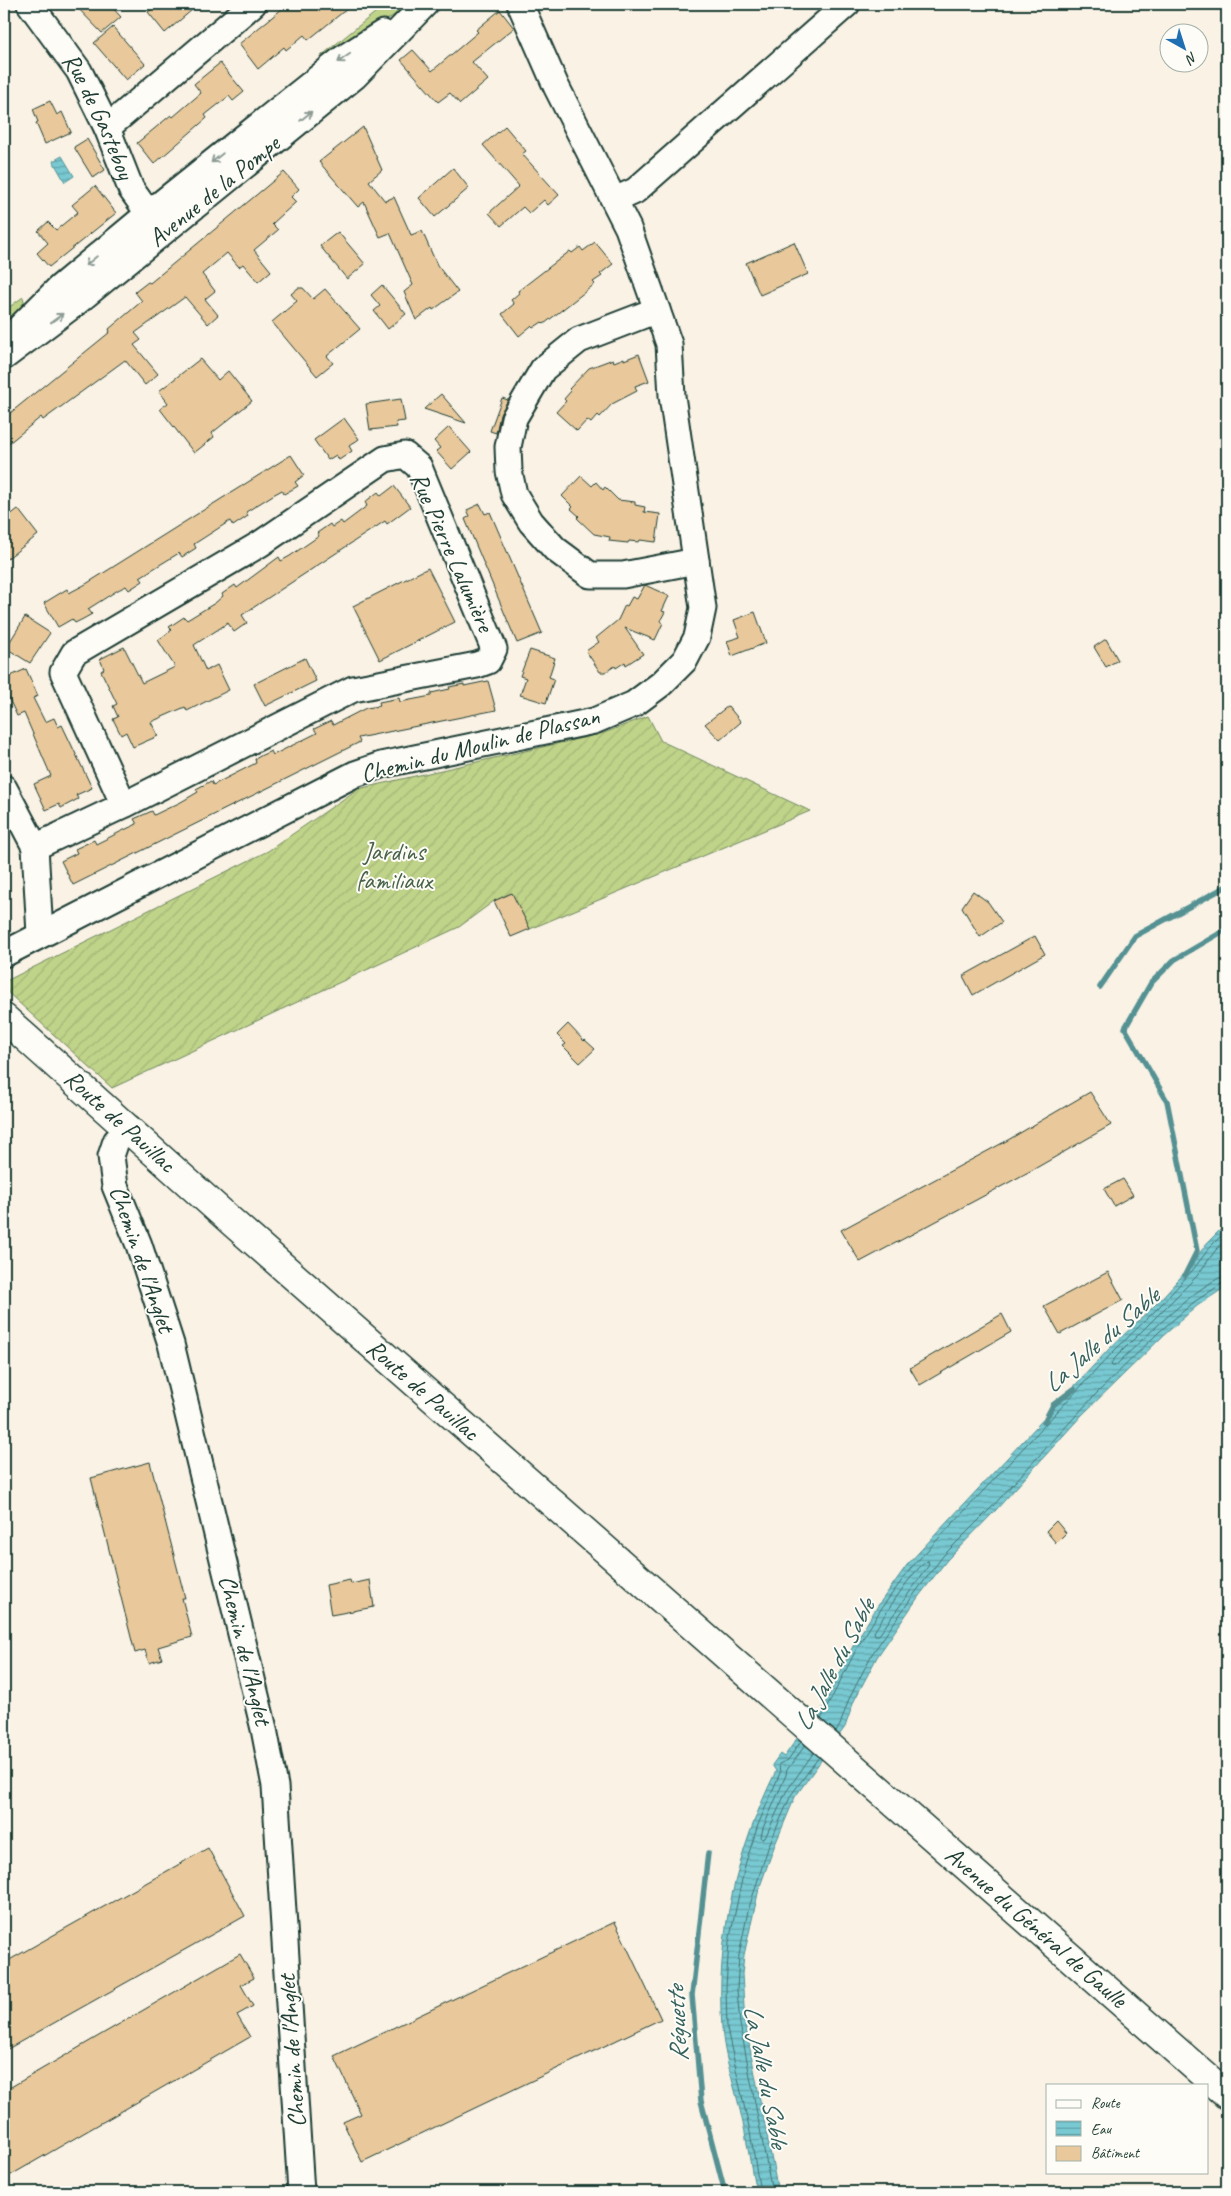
<svg xmlns="http://www.w3.org/2000/svg" width="1231" height="2196" font-family="Caveat,sans-serif">
<style>
.green{fill:#bfd389;stroke:#6f885e}
.garden{fill:url(#garden-furrows);stroke:#6f885e}
.water{fill:url(#water-rules);stroke:#549193}
.lines{fill:none;stroke-linecap:round;stroke-linejoin:round}
.shore{stroke:#437573;stroke-width:1}
.stream{stroke:#549193;stroke-width:5.5}
.building{fill:#e9c99b;stroke:#1f3d34}
.minor-casing{stroke:#1f3d34;stroke-width:29}
.major-casing{stroke:#1f3d34;stroke-width:31}
.minor{stroke:#fdfcf7;stroke-width:25}
.major{stroke:#fdfcf7;stroke-width:28}
.oneway{stroke:#8e9c96}
.labels{text-anchor:middle;dominant-baseline:central;stroke-width:4;stroke-linejoin:round;paint-order:stroke}
.street-label{font-size:25px;fill:#1f3d34;stroke:#fdfcf7}
.park-label{font-size:25px;fill:#476249;stroke:#fdfcf7}
.water-label{font-size:26px;font-style:italic;fill:#35605c;stroke:#fdfcf7}
</style>
<defs>
<pattern id="garden-furrows" width="10" height="10" patternUnits="userSpaceOnUse" patternTransform="scale(1.25)"><rect width="10" height="10" fill="#bfd389"/><path d="M-1 1l2-2M0 10L10 0M9 11l2-2" fill="none" stroke="#a4b677"/></pattern>
<pattern id="water-rules" width="6" height="5" patternUnits="userSpaceOnUse" patternTransform="scale(1.25)"><rect width="6" height="5" fill="#78c9d2"/><path d="M0 2.5h6" fill="none" stroke="#62a4ab"/></pattern>
</defs>
<rect width="100%" height="100%" fill="#f9f2e5"/>
<filter id="ink" filterUnits="userSpaceOnUse"><feTurbulence type="fractalNoise" baseFrequency=".02" numOctaves="2"/><feDisplacementMap in="SourceGraphic" scale="10" xChannelSelector="R" yChannelSelector="G"/><feConvolveMatrix kernelMatrix="1 2 1 2 8 2 1 2 1" color-interpolation-filters="sRGB"/></filter>
<g filter="url(#ink)">
<g class="green">
<polygon points="386,4 410,4 351,45 321,56"/>
<polygon points="23,297 25,305 4,332 4,311"/>
</g>
<polygon class="garden" points="648,716 661,741 810,811 530,929 511,893 494,901 459,927 112,1088 4,989 4,982 268,851 358,789 604,733"/>
<g class="water">
<polygon points="62,156 74,176 65,182 53,161"/>
<path d="M 1227,1223 L 1227,1286 L 1197,1306 L 1163,1336 L 1082,1415 L 995,1511 L 947,1560 L 919,1596 L 877,1657 L 854,1701 L 845,1727 L 795,1797 L 774,1847 L 759,1889 L 744,1955 L 742,1974 L 745,2023 L 778,2192 L 756,2192 C 750,2165 747,2137 740,2110 C 734,2084 724,2056 722,2028 C 715,1940 737,1850 776,1771 L 772,1765 L 780,1754 L 784,1757 L 798,1737 L 821,1712 L 853,1646 L 879,1604 L 907,1565 L 1109,1349 L 1156,1304 L 1189,1268 L 1207,1243 Z"/>
</g>
<g class="lines">
<g class="shore">
<path d="M 1227,1238 L 1215,1251 L 1197,1276 L 1117,1356 L 1111,1363 L 1112,1366 L 1115,1366 C 1134,1348 1204,1277 1227,1276"/>
<path d="M 928,1561 L 929,1565 L 879,1635 L 875,1635 L 874,1632 C 883,1618 915,1565 928,1561 Z"/>
<polyline points="821,1719 857,1648 883,1606 911,1568 1113,1352 1159,1307 1192,1271 1211,1246 1227,1230"/>
<polyline points="836,1732 840,1725 849,1699 872,1654 915,1593 943,1556 991,1508 1094,1396 1159,1332 1194,1302 1223,1283 1227,1282"/>
<polyline points="805,1745 793,1763 787,1768 786,1775 763,1828 761,1837 762,1839 765,1838 786,1792 814,1752"/>
<polyline points="760,2192 750,2132 727,2029 726,1987 729,1942 745,1865 758,1825 780,1773 779,1764 788,1760 801,1741"/>
<polyline points="772,2192 740,2024 737,1990 739,1955 748,1911 769,1845 791,1795 819,1757"/>
</g>
<g class="stream">
<polyline points="1100,987 1135,936 1227,886"/>
<polyline points="1185,1275 1197,1251 1167,1101 1125,1028 1151,983 1174,960 1227,929"/>
<polyline points="1044,1422 1053,1405 1074,1389"/>
<polyline points="708,1853 692,1995 701,2101 725,2192"/>
</g>
</g>
<g class="building">
<polygon points="74,4 109,4 121,17 102,33"/>
<polygon points="158,4 199,4 165,33 148,12"/>
<polygon points="288,4 353,4 308,40 304,35 286,50 284,47 258,69 239,44"/>
<polygon points="500,10 514,28 472,62 488,80 460,104 450,93 438,102 401,60 413,50 432,71 478,32 476,30"/>
<polygon points="113,27 145,64 126,80 94,43"/>
<polygon points="220,63 244,92 233,101 229,96 205,115 207,118 154,164 137,143 171,115 173,117 201,93 194,84"/>
<polygon points="50,101 57,115 62,112 71,132 45,144 36,123 38,122 33,109"/>
<polygon points="505,126 526,151 522,154 559,195 548,205 544,200 529,213 523,207 501,226 489,213 519,186 483,145"/>
<polygon points="363,127 382,170 369,181 385,201 394,197 411,235 422,231 437,265 458,292 433,310 432,308 416,320 404,292 413,285 390,233 380,237 364,202 358,207 319,162"/>
<polygon points="87,139 105,170 93,178 74,147"/>
<polygon points="453,168 469,188 435,217 419,198"/>
<polygon points="284,172 299,189 291,197 296,202 272,224 278,230 254,250 271,271 258,282 243,264 239,267 227,253 202,274 215,291 205,299 218,315 208,324 185,297 135,333 141,340 134,345 158,374 145,385 125,360 43,420 41,417 4,447 4,418 110,332 109,329 142,301 135,292 148,282 150,283"/>
<polygon points="95,186 116,213 49,267 37,253 48,243 38,231 48,222 56,230 78,212 72,205"/>
<polygon points="338,232 365,264 347,279 320,246"/>
<polygon points="595,242 613,264 600,274 602,276 593,282 595,284 544,324 542,322 533,328 531,326 519,336 502,314 514,304 511,300 519,293 518,291 570,251 572,253 580,247 583,251"/>
<polygon points="794,242 808,274 760,295 746,263"/>
<polygon points="382,285 406,314 388,329 374,311 380,306 371,295"/>
<polygon points="298,288 303,288 313,299 325,289 360,329 327,356 333,363 317,376 272,322 297,301 291,294"/>
<polygon points="639,354 649,381 635,386 637,391 612,404 600,417 598,415 591,423 587,420 577,431 556,412 566,401 564,399 571,391 569,389 589,368 613,359 614,362 624,358 624,360"/>
<polygon points="200,359 218,380 228,371 252,401 212,433 214,437 194,453 160,409 168,403 159,391"/>
<polygon points="441,394 466,423 424,409"/>
<polygon points="502,398 508,400 500,415 496,433 490,431"/>
<polygon points="401,399 405,421 396,422 397,427 370,430 366,404"/>
<polygon points="344,418 359,439 349,446 352,451 345,456 339,460 336,455 328,460 314,440"/>
<polygon points="449,427 471,452 452,469 436,451 440,448 434,441"/>
<polygon points="291,455 304,475 295,482 298,486 284,494 282,490 273,495 246,512 248,516 233,526 230,521 222,526 194,544 196,548 182,557 179,553 140,577 143,581 129,590 126,586 118,590 88,609 92,614 83,619 75,623 72,619 58,627 44,603 67,589 69,593 86,584"/>
<polygon points="581,476 592,486 596,482 603,490 605,487 618,500 635,502 635,505 645,507 644,512 660,514 656,542 640,540 639,542 629,541 628,543 609,541 610,537 594,534 577,518 579,516 571,509 573,507 562,496"/>
<polygon points="394,486 410,507 387,524 385,521 242,615 247,623 234,632 228,623 194,645 206,671 217,665 229,690 187,711 185,707 151,722 158,736 133,747 126,732 121,735 113,719 118,717 113,706 117,704 101,671 104,669 100,659 124,647 142,683 175,667 158,640 172,630 169,627 184,617 187,620 215,603 223,596 222,594 235,585 237,588 279,557 281,561 290,556 319,536 317,533 330,524 332,527 341,521 343,524 367,506 365,502 378,492 381,496"/>
<polygon points="480,504 485,514 490,512 542,633 517,643 465,519 470,516 467,510"/>
<polygon points="18,509 38,535 4,561 4,520"/>
<polygon points="428,568 455,622 380,660 353,606"/>
<polygon points="645,585 669,596 662,611 665,612 660,621 663,623 655,640 625,628 643,654 626,665 625,662 616,668 615,666 605,672 600,672 586,651 599,642 596,638 618,620 625,605 627,606 632,597 637,599"/>
<polygon points="755,612 766,643 732,656 727,641 740,637 734,620"/>
<polygon points="25,617 50,633 30,663 6,648"/>
<polygon points="1106,639 1118,660 1106,667 1094,647"/>
<polygon points="530,650 555,658 549,677 554,679 546,703 520,695 526,678 520,676"/>
<polygon points="305,658 316,681 265,706 254,684"/>
<polygon points="26,669 38,696 33,698 45,722 54,718 58,727 62,725 92,788 76,795 78,799 61,808 59,804 46,810 34,784 51,776 24,713 17,716 4,688 4,679"/>
<polygon points="488,681 496,710 358,738 360,742 73,885 61,861 77,853 75,849 94,840 96,844 122,831 137,824 134,819 152,811 154,815 181,802 198,792 196,789 211,781 213,785 256,763 255,759 262,755 271,751 273,755 317,733 314,729 331,721 333,725 366,708 380,706 379,702 399,698 400,702 431,696 431,693 450,689 449,687 464,684 464,686"/>
<polygon points="728,706 741,722 720,740 705,724"/>
<polygon points="973,891 988,902 1002,922 980,937 962,907"/>
<polygon points="512,893 530,929 511,937 494,901"/>
<polygon points="1035,936 1045,954 973,995 963,976"/>
<polygon points="568,1024 584,1041 585,1040 595,1049 580,1063 563,1046 566,1044 557,1035"/>
<polygon points="1090,1092 1111,1125 1036,1168 860,1262 841,1230 1008,1140"/>
<polygon points="1123,1179 1133,1195 1114,1206 1104,1189"/>
<polygon points="1108,1272 1123,1300 1060,1334 1044,1306"/>
<polygon points="1002,1314 1011,1332 920,1385 910,1368"/>
<polygon points="150,1462 185,1598 182,1598 192,1637 158,1647 162,1659 149,1663 145,1650 135,1653 91,1478"/>
<polygon points="1056,1521 1066,1533 1056,1543 1046,1531"/>
<polygon points="350,1580 351,1584 370,1580 374,1607 331,1615 326,1585"/>
<polygon points="208,1848 245,1916 4,2051 4,1963"/>
<polygon points="615,1922 661,2019 362,2162 343,2122 361,2114 334,2056"/>
<polygon points="240,1954 254,1978 241,1985 253,2006 237,2015 250,2037 4,2179 4,2091"/>
</g>
<g class="lines">
<g class="minor-casing">
<g id="minor">
<path id="s1" d="M 30,4 L 79,71 L 107,128 L 131,189 L 159,228"/>
<polyline points="107,128 253,4"/>
<polyline points="615,200 635,191 847,4"/>
<polyline points="657,310 579,340 543,369 514,418 508,447 509,471 514,494 531,522 555,549 590,575 623,575 696,561"/>
<polyline points="8,339 59,288 148,214 342,59 383,33"/>
<polyline points="4,357 72,306 355,76 425,4"/>
<polyline points="4,788 35,847"/>
<polyline points="40,934 35,847 124,805 353,689 477,665 488,661 494,649 419,467 405,455 385,459 260,544 74,653 63,672 124,805"/>
<polyline points="4,954 355,774 381,765 594,721 634,704 661,684 685,660 697,637 703,608 672,396 669,344 628,228 556,86 520,4"/>
<polyline points="129,1128 116,1141 111,1156 115,1186 139,1245 171,1344 264,1729 275,1786 301,2192"/>
</g>
</g>
<g class="major-casing">
<polyline id="major" points="4,1018 232,1222 1227,2095"/>
</g>
<use href="#minor" class="minor"/>
<use href="#major" class="major"/>
</g>
<defs><path id="oneway-shaft" d="M-6 0H5M1.5-3L5.5 0L1.5 3" fill="none" stroke-width="1.6" stroke-linecap="round" stroke-linejoin="round" transform="scale(1.25)"/></defs>
<g class="oneway">
<use href="#oneway-shaft" transform="translate(344 58) rotate(145)"/>
<use href="#oneway-shaft" transform="translate(306 116) rotate(-39)"/>
<use href="#oneway-shaft" transform="translate(217 158) rotate(141)"/>
<use href="#oneway-shaft" transform="translate(91 261) rotate(141)"/>
<use href="#oneway-shaft" transform="translate(57 318) rotate(-37)"/>
</g>
</g>
<g class="labels">
<g class="street-label">
<text stroke="none"><textPath href="#s1" startOffset="132">Rue de Gasteboy</textPath></text>
<text transform="translate(214 191) rotate(-39)">Avenue de la Pompe</text>
<text transform="translate(452 552) rotate(66)">Rue Pierre Lalumière</text>
<text transform="translate(480 745) rotate(-14)">Chemin du Moulin de Plassan</text>
<text transform="translate(120 1121) rotate(42)">Route de Pauillac</text>
<text transform="translate(142 1259) rotate(71)">Chemin de l'Anglet</text>
<text transform="translate(423 1390) rotate(41)">Route de Pauillac</text>
<text transform="translate(245 1650) rotate(76)">Chemin de l'Anglet</text>
<text transform="translate(1036 1927) rotate(41)">Avenue du Général de Gaulle</text>
<text transform="translate(292 2051) rotate(-94)">Chemin de l'Anglet</text>
</g>
<g class="park-label">
<text x="394" y="852">Jardins<tspan x="394" dy="29">familiaux</tspan></text>
</g>
<g class="water-label">
<text transform="translate(1101 1340) rotate(-41)">La Jalle du Sable</text>
<text transform="translate(834 1665) rotate(-62)">La Jalle du Sable</text>
<text transform="translate(677 2024) rotate(-93)">Réguette</text>
<text transform="translate(766 2076) rotate(79)">La Jalle du Sable</text>
</g>
</g>
<rect width="1231" height="2196" fill="none" stroke="#fdfcf7" stroke-width="20"/>
<rect x="10" y="10" width="1211" height="2176" fill="none" stroke="#1f3d34" stroke-width="2" filter="url(#ink)"/>
<rect x="1046" y="2084" width="162" height="90" fill="#fdfcf7" stroke="#a4b0a9"/>
<rect x="1056" y="2100" width="25" height="8" fill="#fdfcf7" stroke="#a4b0a9"/>
<text x="1091" y="2108" font-size="15" fill="#1f3d34">Route</text>
<rect x="1056" y="2121" width="25" height="15" fill="url(#water-rules)" stroke="#a4b0a9"/>
<text x="1091" y="2134" font-size="15" fill="#1f3d34">Eau</text>
<rect x="1056" y="2146" width="25" height="15" fill="#e9c99b" stroke="#a4b0a9"/>
<text x="1091" y="2158" font-size="15" fill="#1f3d34">Bâtiment</text>
<g transform="translate(1184 48) rotate(141)"><circle r="24" fill="#fdfcf7" stroke="#a4b0a9"/>
<path d="M0-4L9 19L0 12L-9 19Z" fill="#1f6fb2"/>
<text y="-8" font-size="14" font-weight="bold" text-anchor="middle" fill="#1f3d34">N</text>
</g>
</svg>
